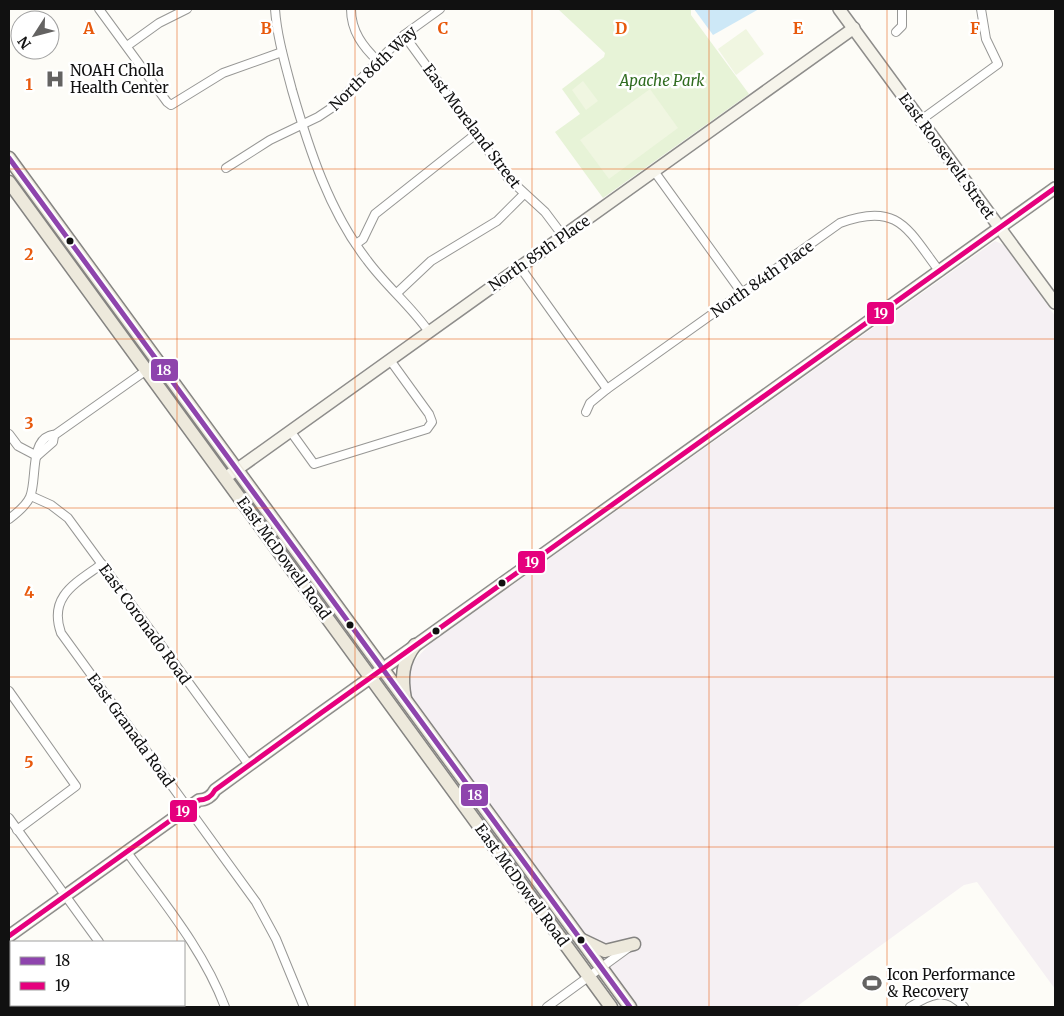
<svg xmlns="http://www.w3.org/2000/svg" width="1064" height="1016" font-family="Merriweather,serif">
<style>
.industrial{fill:#f5f0f3}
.green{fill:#e7f3d7}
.pitch{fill:#f0f6e1}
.water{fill:#cde8f7}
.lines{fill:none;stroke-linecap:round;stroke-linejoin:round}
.street-casing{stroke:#979795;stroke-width:10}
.secondary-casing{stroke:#8e8d8b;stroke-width:14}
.primary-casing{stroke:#858482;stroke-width:15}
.street{stroke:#fffffe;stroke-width:8}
.secondary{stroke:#f6f4eb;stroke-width:11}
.primary{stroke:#ede9dc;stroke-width:12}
.bus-1-casing{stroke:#fff;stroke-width:9}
.bus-2-casing{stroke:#fff;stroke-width:9}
.bus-1{stroke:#8e44ad;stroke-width:5}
.bus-2{stroke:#e5007d;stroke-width:5}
.grid{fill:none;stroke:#e8590c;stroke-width:1;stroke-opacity:0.55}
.bus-dot{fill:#111;stroke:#fff;stroke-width:2}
.labels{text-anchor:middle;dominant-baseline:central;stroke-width:5;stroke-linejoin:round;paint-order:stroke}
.street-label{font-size:15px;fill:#111;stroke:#fff}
.poi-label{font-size:15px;fill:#111;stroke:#fff;text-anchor:start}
.park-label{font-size:15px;font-style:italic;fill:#2f6b1f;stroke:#fff}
.grid-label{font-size:16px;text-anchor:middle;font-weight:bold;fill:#e8590c;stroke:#fff;stroke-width:5;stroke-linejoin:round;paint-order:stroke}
.line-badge{stroke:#fff;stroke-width:2}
.badge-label{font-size:14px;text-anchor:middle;font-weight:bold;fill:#fff}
</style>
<rect width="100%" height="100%" fill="#fdfcf7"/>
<polygon class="industrial" points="995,241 1004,245 1055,316 1055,989 977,882 964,885 796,1007 639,1007 618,978 602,960 414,703 407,689 408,667 431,643"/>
<polygon class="green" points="558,9 691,9 691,15 749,94 603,198 555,132 580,114 562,89 604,57 605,53"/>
<g class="pitch">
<polygon points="746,29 764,54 736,75 718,49"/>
<polygon points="583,81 598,101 586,110 572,90"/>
<polygon points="650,89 678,128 609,179 580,140"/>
</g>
<polygon class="water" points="694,9 759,9 713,35"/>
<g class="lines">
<g class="street-casing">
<g id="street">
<polyline points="99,9 167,102 171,105 223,73 282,52"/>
<path d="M 275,9 C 277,37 285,63 292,90 C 309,149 329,211 367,260 C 386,286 411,306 429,332"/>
<path d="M 351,9 C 351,31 363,47 378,61"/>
<polyline points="896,32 902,26 902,9"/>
<polyline points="404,35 508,178 545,212 563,236"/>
<polyline points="127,46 159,23 187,9"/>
<polyline points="921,120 998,64 986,39 981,9"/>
<polyline points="226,168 270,140 318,117 333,107 404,35 440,9"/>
<polyline points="654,171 742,293"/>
<polyline points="356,244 363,239 375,214 476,134"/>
<polyline points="520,267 607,389"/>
<polyline points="397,293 431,261 497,221 524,194"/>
<path d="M 586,412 L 590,403 L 607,389 L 840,223 C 899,201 908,230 940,272"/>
<polyline points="291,432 314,464 427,429 432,422 429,414 390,360"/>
<polyline points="9,434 18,446 37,456"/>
<polyline points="37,456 53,442 54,436"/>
<polyline points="31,496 51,505 68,518 249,765"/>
<path d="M 9,519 C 17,513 26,506 30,497 C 37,481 30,443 49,436 C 51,435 54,435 56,434 L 158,362"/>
<path d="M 102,564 C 76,583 48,596 61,633 L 256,902 L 276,939 L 304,1007"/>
<polyline points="9,691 76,786 17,830"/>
<polyline points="9,818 99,942"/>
<path d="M 127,852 C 163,902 203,949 225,1007"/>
<polyline points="9,950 11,953"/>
<polyline points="142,1005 143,1007"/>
<polyline points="547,1007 628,948"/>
<path d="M 910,1007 C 929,995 947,986 964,1007"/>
</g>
</g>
<g class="secondary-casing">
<g id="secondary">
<polyline points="839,9 1055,303"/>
<polyline points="225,478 854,28"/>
<path d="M 9,936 L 199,800 C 206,800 212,796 215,790 L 321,713 L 1055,188"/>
</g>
</g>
<g class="primary-casing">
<g id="primary">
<polyline points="9,158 630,1007"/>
<polyline points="9,182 611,1007"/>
<path d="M 405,699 C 401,678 402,662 415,645"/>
<polyline points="582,940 605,951 634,944"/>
</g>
</g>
<use href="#street" class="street"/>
<use href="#secondary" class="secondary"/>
<use href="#primary" class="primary"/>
<g class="bus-1-casing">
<polyline id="bus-1" points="9,158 630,1007"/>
</g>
<g class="bus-2-casing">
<path id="bus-2" d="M 9,936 L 199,800 C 206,800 212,796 215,790 L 321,713 L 1055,188"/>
</g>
<use href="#bus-1" class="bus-1"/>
<use href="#bus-2" class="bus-2"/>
</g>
<path class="grid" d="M 177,9 L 177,942M 355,9 L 355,1007M 532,9 L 532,1007M 709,9 L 709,1007M 887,9 L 887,1007M 9,169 L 1055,169M 9,339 L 1055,339M 9,508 L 1055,508M 9,677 L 1055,677M 9,847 L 1055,847M 177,1005 L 177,1007"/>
<defs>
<g id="hospital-bare" transform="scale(1.5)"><path d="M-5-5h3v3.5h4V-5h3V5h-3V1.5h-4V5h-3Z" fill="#646362" stroke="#fff" stroke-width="2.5" paint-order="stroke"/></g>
<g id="stadium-bare" transform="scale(1.5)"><path d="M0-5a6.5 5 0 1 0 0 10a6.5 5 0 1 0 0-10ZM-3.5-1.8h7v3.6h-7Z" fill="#646362" stroke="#fff" stroke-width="2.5" paint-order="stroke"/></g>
</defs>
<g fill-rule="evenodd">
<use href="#hospital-bare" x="55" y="79"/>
<use href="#stadium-bare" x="872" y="983"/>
</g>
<g class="bus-dot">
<circle cx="70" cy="241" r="4.5"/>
<circle cx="502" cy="583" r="4.5"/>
<circle cx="350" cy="625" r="4.5"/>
<circle cx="436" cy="631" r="4.5"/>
<circle cx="581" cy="940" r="4.5"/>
</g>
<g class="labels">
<g class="street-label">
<text transform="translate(373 68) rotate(-44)">North 86th Way</text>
<text transform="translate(472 126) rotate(53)">East Moreland Street</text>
<text transform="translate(947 156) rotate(54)">East Roosevelt Street</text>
<text transform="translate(539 253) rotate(-35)">North 85th Place</text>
<text transform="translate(762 279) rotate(-35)">North 84th Place</text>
<text transform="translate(284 558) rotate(54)">East McDowell Road</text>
<text transform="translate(145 624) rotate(54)">East Coronado Road</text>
<text transform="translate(131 730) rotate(54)">East Granada Road</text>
<text transform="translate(522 885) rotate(54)">East McDowell Road</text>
</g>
<g class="poi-label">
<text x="70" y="70">NOAH Cholla<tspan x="70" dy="17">Health Center</tspan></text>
<text x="887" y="974">Icon Performance<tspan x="887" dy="17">&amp; Recovery</tspan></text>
</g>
<g class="park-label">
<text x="662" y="80">Apache Park</text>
</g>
</g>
<g class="grid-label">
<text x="89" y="34">A</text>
<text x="266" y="34">B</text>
<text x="443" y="34">C</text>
<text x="621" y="34">D</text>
<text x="798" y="34">E</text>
<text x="975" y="34">F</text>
<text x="29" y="90">1</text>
<text x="29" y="260">2</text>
<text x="29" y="429">3</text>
<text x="29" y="598">4</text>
<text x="29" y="768">5</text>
</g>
<g class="line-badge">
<rect x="866" y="301" width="29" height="24" rx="5" fill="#e5007d"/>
<rect x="150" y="358" width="29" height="24" rx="5" fill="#8e44ad"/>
<rect x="517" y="550" width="29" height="24" rx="5" fill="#e5007d"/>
<rect x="460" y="783" width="29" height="24" rx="5" fill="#8e44ad"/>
<rect x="169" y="799" width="29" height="24" rx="5" fill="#e5007d"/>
</g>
<g class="badge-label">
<text x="881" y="318">19</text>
<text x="164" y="375">18</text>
<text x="532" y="567">19</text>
<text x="475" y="800">18</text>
<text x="183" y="816">19</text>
</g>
<rect width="1064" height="1016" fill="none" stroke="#111111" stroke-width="20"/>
<rect x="10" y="941" width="175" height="65" fill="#ffffff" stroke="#a0a0a0"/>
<rect x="20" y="957" width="25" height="8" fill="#8e44ad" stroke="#a0a0a0"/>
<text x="55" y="966" font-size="15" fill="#111111">18</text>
<rect x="20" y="982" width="25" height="8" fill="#e5007d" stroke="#a0a0a0"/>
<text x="55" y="991" font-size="15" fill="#111111">19</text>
<g transform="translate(35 35) rotate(234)"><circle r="24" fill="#ffffff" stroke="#a0a0a0"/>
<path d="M0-4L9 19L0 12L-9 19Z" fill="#646362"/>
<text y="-8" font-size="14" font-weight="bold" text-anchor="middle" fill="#111111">N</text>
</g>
</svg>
